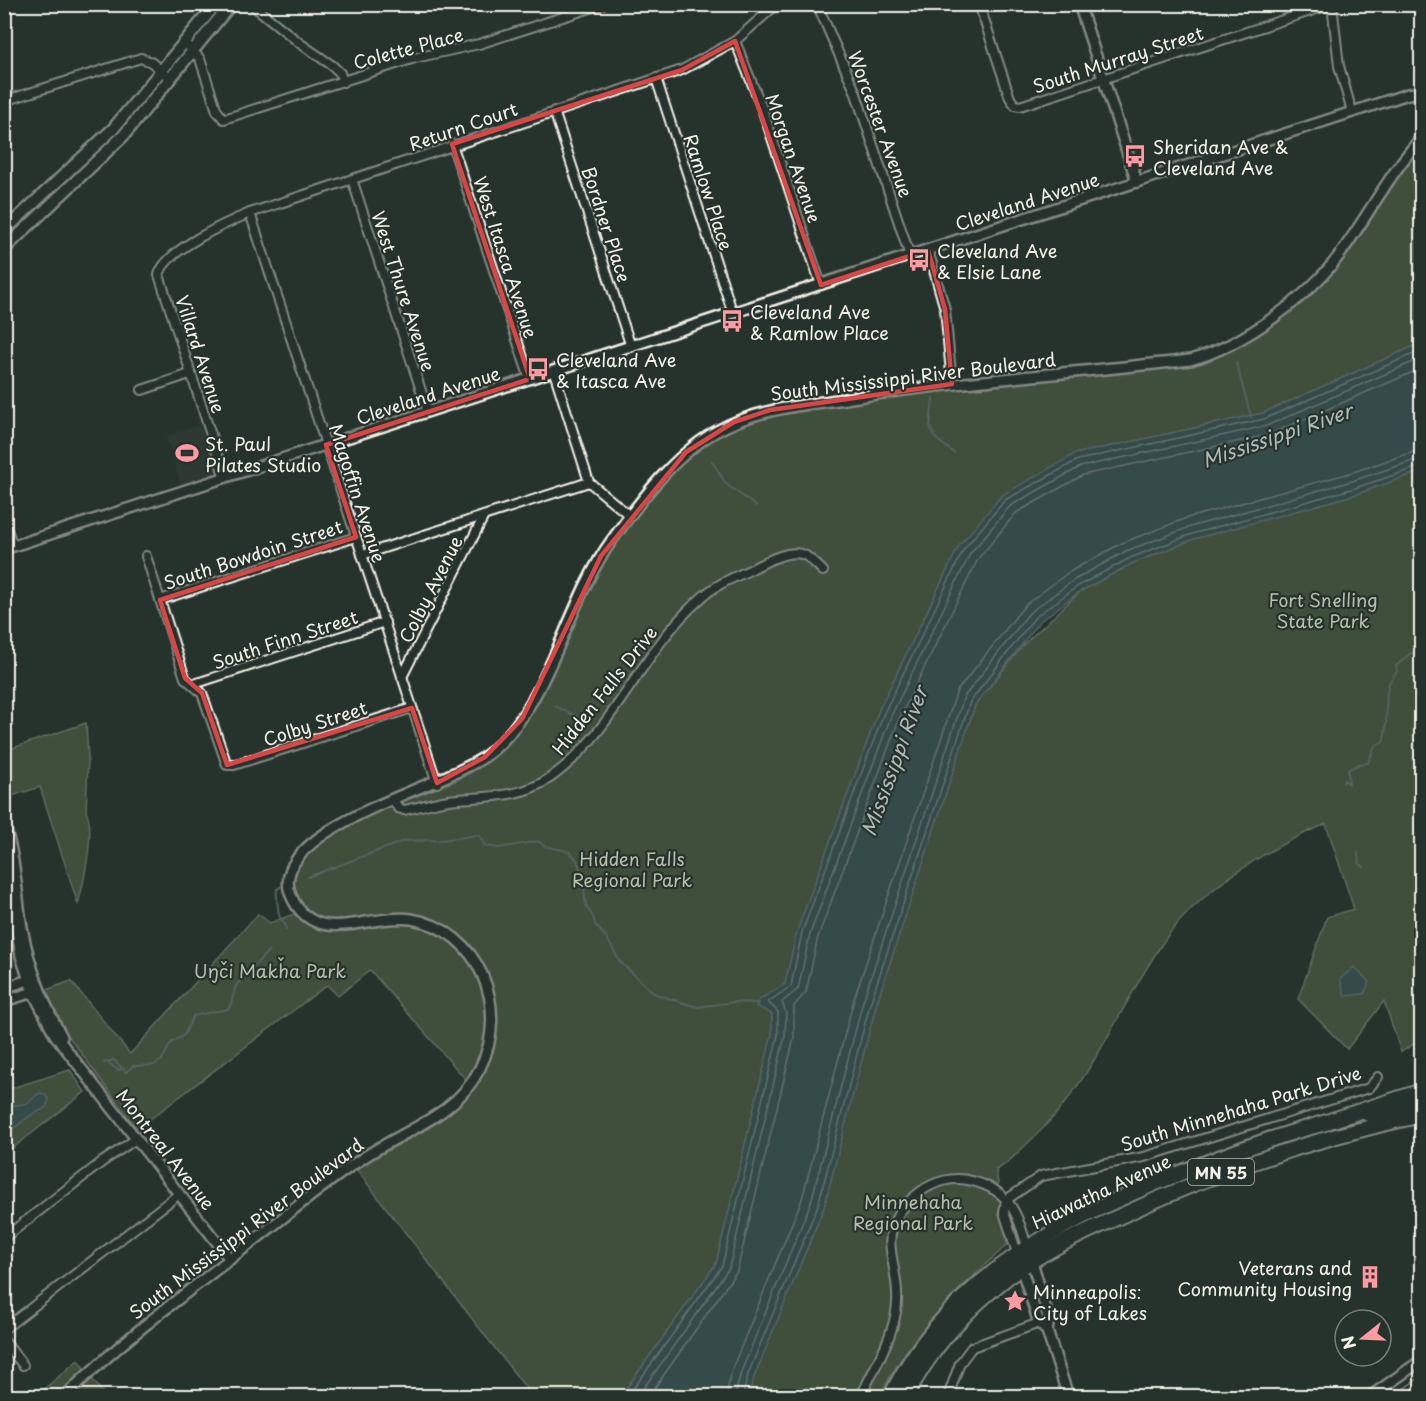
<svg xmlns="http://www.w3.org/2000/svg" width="1426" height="1401" font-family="'Playpen Sans',sans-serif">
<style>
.built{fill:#393f37}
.green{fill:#606f50;stroke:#aab09c;stroke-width:1.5}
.water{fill:#47676e;stroke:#8c9e9f;stroke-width:1.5}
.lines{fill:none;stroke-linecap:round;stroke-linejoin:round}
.shore{stroke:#afbab7;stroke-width:1.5}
.stream{stroke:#8c9e9f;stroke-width:2}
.minor-casing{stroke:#f4f1e8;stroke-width:12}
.tertiary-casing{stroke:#f4f1e8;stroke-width:14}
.secondary-casing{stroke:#f4f1e8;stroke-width:15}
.trunk-casing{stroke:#f4f1e8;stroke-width:18}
.motorway-casing{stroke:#f4f1e8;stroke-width:18}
.minor{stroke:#26332d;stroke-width:8}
.tertiary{stroke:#26332d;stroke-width:9}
.secondary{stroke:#26332d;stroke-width:10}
.trunk{stroke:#26332d;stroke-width:14}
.motorway{stroke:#26332d;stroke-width:14}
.tram{stroke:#f4f1e8;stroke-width:1.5}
.marked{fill:none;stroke:#da4645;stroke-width:4.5;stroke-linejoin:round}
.labels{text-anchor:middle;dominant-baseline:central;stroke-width:4.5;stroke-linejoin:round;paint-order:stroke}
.shield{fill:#26332d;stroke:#b6b8b0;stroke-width:1.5}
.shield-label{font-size:16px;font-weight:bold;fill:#f4f1e8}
.street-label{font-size:18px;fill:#f4f1e8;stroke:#26332d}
.poi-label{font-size:18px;fill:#f4f1e8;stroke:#26332d;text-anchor:start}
.park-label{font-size:18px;fill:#b9bdab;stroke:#26332d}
.water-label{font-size:20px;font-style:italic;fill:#afbab7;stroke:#26332d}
</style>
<rect width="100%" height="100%" fill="#26332d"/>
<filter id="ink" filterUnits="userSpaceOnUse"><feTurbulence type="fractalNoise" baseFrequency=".0167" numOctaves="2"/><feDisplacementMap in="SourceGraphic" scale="12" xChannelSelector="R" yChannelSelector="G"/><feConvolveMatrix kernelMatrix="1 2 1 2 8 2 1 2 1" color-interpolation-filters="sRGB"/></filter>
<g filter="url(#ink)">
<polygon class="built" points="208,422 227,477 183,492 166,436"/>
<g class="green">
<path d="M 1421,139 L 1421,343 L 1263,413 L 1075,454 L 973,530 L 959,546 L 879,710 L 797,931 L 785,984 L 759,1000 L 756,1006 L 772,1014 L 772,1034 L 716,1264 L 621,1396 L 532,1396 L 356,1169 C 390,1146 435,1131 463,1101 C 518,1043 504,942 424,917 C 388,906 341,927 317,916 C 302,910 292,893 295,877 C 303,828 420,798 459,779 C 473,772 487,762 499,751 C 545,713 570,625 597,571 C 614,538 655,490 682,463 C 746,400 848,402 932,392 C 1000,384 1069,376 1136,366 C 1174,360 1217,359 1250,338 C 1276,321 1327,278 1345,253 C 1373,217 1396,177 1421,139 Z"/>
<path d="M 1421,471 L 1421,1039 L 1401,1052 L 1384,1001 L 1347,1049 L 1298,999 L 1327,917 L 1354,909 L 1326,824 C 1269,847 1196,892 1162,944 C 1114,1015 1094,1082 1028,1143 C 1018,1152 1008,1164 996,1170 L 1007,1245 C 957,1290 909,1335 880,1396 L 748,1396 L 754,1377 L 824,1207 L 876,1005 L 975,705 L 1024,644 L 1081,591 L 1133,563 L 1194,539 L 1357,494 Z"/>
<path d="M 86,723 L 88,758 L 86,812 C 96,827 83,886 78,904 L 40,787 L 5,798 L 4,751 Z"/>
<path d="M 258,914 L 270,923 L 294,914 C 302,920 311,927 322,929 C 343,932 369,924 391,922 C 431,918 471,947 482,985 C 493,1021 486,1051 468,1082 L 370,970 L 338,996 L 327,985 L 137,1129 L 65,1031 L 44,991 L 71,981 L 130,1054 Z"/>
<polygon points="70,1070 85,1092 5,1154 5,1090"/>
<polygon points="78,1360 105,1396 36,1396"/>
</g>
<g class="water">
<polygon points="1421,343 1421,471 1357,494 1194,539 1133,563 1081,591 1039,622 975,705 876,1005 824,1207 754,1377 748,1396 621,1396 716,1264 772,1034 772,1014 756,1006 759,1000 785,984 797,931 879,710 959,546 1002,495 1075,454 1263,413"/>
<polygon points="1354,967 1369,982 1364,994 1345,996 1340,979"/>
<polygon points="39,1093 45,1094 49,1100 46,1108 31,1115 5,1135 5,1107 28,1103"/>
</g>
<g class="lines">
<g class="shore">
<polyline points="628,1396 722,1266 778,1035 778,1012 768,1002 791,986 802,932 884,713 964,549 1005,500 1078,460 1264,419 1422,350"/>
<polyline points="638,1396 729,1268 785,1036 786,1013 782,1002 798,989 810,934 891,716 970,554 1010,506 1080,467 1266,426 1422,358"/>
<polyline points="649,1396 737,1271 794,1038 794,1006 806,992 818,937 899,719 978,559 1016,513 1083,475 1268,435 1422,368"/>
<polyline points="726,1396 732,1369 802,1199 854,999 957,691 1025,605 1069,572 1122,543 1187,518 1350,473 1422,449"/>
<polyline points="735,1396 741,1372 811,1202 863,1001 964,697 1030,612 1074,580 1126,551 1190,527 1352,481 1422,458"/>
<polyline points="743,1396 748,1374 818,1205 870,1004 970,702 1035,617 1078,586 1130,558 1192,534 1355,488 1422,466"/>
</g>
<g class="stream">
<polyline points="1236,362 1251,417"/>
<polyline points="933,398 930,426 935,438 954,453"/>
<polyline points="712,461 726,484 756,506"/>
<polyline points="555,706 580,718"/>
<path d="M 1343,783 L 1344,780 L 1349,784 L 1348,770 L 1359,764 L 1368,763 L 1375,746 L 1383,742 C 1392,717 1378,689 1397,672 L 1396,666 L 1411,653 L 1416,653 L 1417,647 L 1422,650"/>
<polyline points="1358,853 1359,863 1364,867"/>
<polyline points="308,877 404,841 441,840 479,835 485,846 499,848 538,841 545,846 570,852 577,860 583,878 586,906 593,917 596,926 606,937 620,962 655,994 697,1007 734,1002 759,1003"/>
<path d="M 281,887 L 277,889 C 276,896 278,908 279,915 C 281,922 286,921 286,929"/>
<polyline points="107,1062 118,1070 122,1069"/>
<path d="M 104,1063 L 114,1060 L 126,1072 L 133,1066 L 154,1065 L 162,1060 L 171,1043 L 184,1035 L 193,1016 L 228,1009 C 234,1001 232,994 236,986 L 269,950"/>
</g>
<g class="minor-casing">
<g id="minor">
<polyline points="251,4 301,44 333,66 340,73 343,82"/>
<polyline points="817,4 855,91 910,256"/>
<polyline points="979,4 1010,98 1015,105 1020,106 1332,4 1339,66 1352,112"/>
<polyline points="735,41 762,108 821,285"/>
<polyline points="185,42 200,59 217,111 224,119 415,58 479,44 603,4"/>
<polyline points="656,78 733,314"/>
<polyline points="4,101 141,58 151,62 170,78"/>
<polyline points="554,111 631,347"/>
<polyline points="452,144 530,379"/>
<polyline points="352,179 428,412"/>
<polyline points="250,213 437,783"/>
<polyline points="928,250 945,309 952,384"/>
<polyline points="554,372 589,482 630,516"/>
<polyline points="142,390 190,374"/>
<path d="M 225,478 L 159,275 C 165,250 228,222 250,213 L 682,70 L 735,41 L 777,4"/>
<polyline points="4,521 13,546"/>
<polyline points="362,555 589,482"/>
<polyline points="146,556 185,678 202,693 227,765 234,765 412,708"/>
<polyline points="160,600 356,537"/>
<polyline points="402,677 484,516"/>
<polyline points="194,684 385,622"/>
<path d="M 393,799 L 398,808 L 404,810 C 419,807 434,802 449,800 C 483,796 520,799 550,778 C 614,733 641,651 699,600 C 713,586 732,578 750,570 C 763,563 791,547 806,556 C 812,560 818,566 823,571"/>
<polyline points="1006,1200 1041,1176 1144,1157 1369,1088 1378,1077"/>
<polyline points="1006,1200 1004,1212 1017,1253"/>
<polyline points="4,1238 102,1162 136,1139"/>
<polyline points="4,1329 179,1194"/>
<polyline points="4,1341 23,1365"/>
<path d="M 861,1396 C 873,1370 891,1341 896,1312 C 904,1262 866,1233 920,1192 C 935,1181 954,1176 972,1181 C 1011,1191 1016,1212 1027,1246"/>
<polyline points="948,1396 960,1363 972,1347 1042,1322"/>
</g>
</g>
<g class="tertiary-casing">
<g id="tertiary">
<polyline points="1079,4 1137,182"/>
<polyline points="4,549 1408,94 1422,92"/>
<path d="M 4,824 C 14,854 16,884 20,915 C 26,959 41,999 62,1037"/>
<polyline points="4,851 21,956 33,992 55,1035 230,1259"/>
<polyline points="4,988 32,979"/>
<polyline points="4,1001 37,991"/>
<polyline points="1031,1258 1049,1320 1047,1331"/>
<polyline points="1020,1264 1039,1323 1047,1331 1068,1396"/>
<path d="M 65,1396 C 120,1342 182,1296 243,1249 C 283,1219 321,1185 363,1158 C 404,1130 457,1116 480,1068 C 510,1009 480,930 411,919 C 383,915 346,930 322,924 C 305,920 293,905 289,889 C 276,826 447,786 487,755 C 550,707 565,604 612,540 C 640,501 673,456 715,432 C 757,408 805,405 851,398 C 964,380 1077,373 1190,360 C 1243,346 1309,297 1341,253 C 1369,214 1390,173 1422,137"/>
<polyline points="1371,1396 1422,1360"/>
</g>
</g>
<g class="secondary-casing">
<g id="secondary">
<polyline points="4,231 113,129 216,4"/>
<polyline points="4,249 124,135 231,4"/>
</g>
</g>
<g class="trunk-casing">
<g id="trunk">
<polyline points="1368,1114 1422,1102"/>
<path d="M 891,1396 C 948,1277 1066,1218 1183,1172 C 1230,1153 1277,1135 1326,1123"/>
<path d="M 906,1396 C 927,1355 959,1317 994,1288 C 1030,1257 1074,1237 1116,1218 C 1215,1171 1315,1138 1422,1115"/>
</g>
</g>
<g class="motorway-casing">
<polyline id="motorway" points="1314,1126 1422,1091"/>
</g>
<use href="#minor" class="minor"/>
<use href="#tertiary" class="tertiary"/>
<use href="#secondary" class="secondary"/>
<use href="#trunk" class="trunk"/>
<use href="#motorway" class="motorway"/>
<g class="tram">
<polyline points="1393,1396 1422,1376"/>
<polyline points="1409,1396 1422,1388"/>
</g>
</g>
</g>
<path d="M0 0H1426V1401H0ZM 735,41 L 821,285 L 928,250 L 945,309 L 952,384 L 770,410 L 734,422 L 686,452 L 601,556 L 522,719 L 485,757 L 437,783 L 412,708 L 227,765 L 202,693 L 185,678 L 160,600 L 356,537 L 326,445 L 530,379 L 452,144 L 682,70 Z" fill="#26332d" fill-opacity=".55" fill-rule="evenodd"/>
<path class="marked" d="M 735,41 L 821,285 L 928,250 L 945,309 L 952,384 L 770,410 L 734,422 L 686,452 L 601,556 L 522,719 L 485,757 L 437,783 L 412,708 L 227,765 L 202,693 L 185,678 L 160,600 L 356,537 L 326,445 L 530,379 L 452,144 L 682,70 Z"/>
<defs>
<g id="bus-bare" transform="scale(1.8)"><path d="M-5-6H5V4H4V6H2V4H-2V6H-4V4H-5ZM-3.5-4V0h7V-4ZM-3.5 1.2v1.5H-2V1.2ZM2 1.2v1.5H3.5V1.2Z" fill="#ff9aa2" stroke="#26332d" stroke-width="2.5" paint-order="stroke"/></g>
<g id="stadium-bare" transform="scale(1.8)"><path d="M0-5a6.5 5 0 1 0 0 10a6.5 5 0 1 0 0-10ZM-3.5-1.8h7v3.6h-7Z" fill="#ff9aa2" stroke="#26332d" stroke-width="2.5" paint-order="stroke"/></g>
<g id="building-bare" transform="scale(1.8)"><path d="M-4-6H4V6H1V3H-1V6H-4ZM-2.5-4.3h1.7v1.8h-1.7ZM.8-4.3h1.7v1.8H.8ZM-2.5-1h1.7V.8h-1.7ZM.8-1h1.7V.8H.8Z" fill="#ff9aa2" stroke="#26332d" stroke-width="2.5" paint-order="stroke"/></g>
<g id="sight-bare" transform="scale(1.8)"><path d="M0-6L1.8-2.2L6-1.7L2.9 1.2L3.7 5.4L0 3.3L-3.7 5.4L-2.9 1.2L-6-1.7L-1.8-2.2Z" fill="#ff9aa2" stroke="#26332d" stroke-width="2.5" paint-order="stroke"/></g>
</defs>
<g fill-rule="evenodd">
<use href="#bus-bare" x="1135" y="156"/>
<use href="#bus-bare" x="919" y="260"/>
<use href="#bus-bare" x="732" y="321"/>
<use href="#bus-bare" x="538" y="369"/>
<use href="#stadium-bare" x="187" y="453"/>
<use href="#building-bare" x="1370" y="1277"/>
<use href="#sight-bare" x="1015" y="1301"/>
</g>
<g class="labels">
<rect class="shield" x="1188" y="1159" width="66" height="26" rx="4.5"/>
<g class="shield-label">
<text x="1221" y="1172">MN 55</text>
</g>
<g class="street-label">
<text transform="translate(408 48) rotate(-15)">Colette Place</text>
<text transform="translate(1118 59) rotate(-18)">South Murray Street</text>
<text transform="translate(881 124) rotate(70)">Worcester Avenue</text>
<text transform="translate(463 126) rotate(-19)">Return Court</text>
<text transform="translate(794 158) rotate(71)">Morgan Avenue</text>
<text transform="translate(709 192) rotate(72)">Ramlow Place</text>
<text transform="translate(1027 201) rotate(-18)">Cleveland Avenue</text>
<text transform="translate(607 224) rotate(72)">Bordner Place</text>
<text transform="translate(506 257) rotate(72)">West Itasca Avenue</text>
<text transform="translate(404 291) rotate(72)">West Thure Avenue</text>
<text transform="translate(201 354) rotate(72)">Villard Avenue</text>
<text transform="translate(913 376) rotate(-7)">South Mississippi River Boulevard</text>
<text transform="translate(428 395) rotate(-18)">Cleveland Avenue</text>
<text transform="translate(358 493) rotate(72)">Magoffin Avenue</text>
<text transform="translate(253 554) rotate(-18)">South Bowdoin Street</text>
<text transform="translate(430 589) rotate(-63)">Colby Avenue</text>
<text transform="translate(285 639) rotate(-18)">South Finn Street</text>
<text transform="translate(604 690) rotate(-52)">Hidden Falls Drive</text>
<text transform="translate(315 723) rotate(-18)">Colby Street</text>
<text transform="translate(1241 1108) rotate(-17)">South Minnehaha Park Drive</text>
<text transform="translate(166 1149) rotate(52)">Montreal Avenue</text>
<text transform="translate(1101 1191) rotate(-25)">Hiawatha Avenue</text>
<text transform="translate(246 1228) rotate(-37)">South Mississippi River Boulevard</text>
</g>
<g class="poi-label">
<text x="1153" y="146">Sheridan Ave &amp;<tspan x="1153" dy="21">Cleveland Ave</tspan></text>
<text x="937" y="250">Cleveland Ave<tspan x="937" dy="21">&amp; Elsie Lane</tspan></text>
<text x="750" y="311">Cleveland Ave<tspan x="750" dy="21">&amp; Ramlow Place</tspan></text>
<text x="556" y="359">Cleveland Ave<tspan x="556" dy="21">&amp; Itasca Ave</tspan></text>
<text x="205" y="443">St. Paul<tspan x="205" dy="21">Pilates Studio</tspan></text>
<text x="1352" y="1267" text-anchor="end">Veterans and<tspan x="1352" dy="21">Community Housing</tspan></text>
<text x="1033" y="1291">Minneapolis:<tspan x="1033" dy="21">City of Lakes</tspan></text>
</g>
<g class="park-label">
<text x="1323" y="599">Fort Snelling<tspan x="1323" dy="21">State Park</tspan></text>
<text x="632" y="858">Hidden Falls<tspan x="632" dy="21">Regional Park</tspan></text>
<text x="270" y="970">Uŋči Makȟa Park</text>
<text x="913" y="1201">Minnehaha<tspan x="913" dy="21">Regional Park</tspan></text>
</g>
<g class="water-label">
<text transform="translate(1277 435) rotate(-19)">Mississippi River</text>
<text transform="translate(894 761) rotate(-70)">Mississippi River</text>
</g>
</g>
<rect width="1426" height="1401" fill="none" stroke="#26332d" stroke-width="24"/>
<rect x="12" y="12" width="1402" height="1377" fill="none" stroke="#f4f1e8" stroke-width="2" filter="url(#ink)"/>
<g transform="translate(1363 1338) rotate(252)"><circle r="28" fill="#26332d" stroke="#787f78" stroke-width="1.5"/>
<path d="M0-4.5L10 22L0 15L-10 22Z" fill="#ff9aa2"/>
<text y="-9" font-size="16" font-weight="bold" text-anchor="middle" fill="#f4f1e8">N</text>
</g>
</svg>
